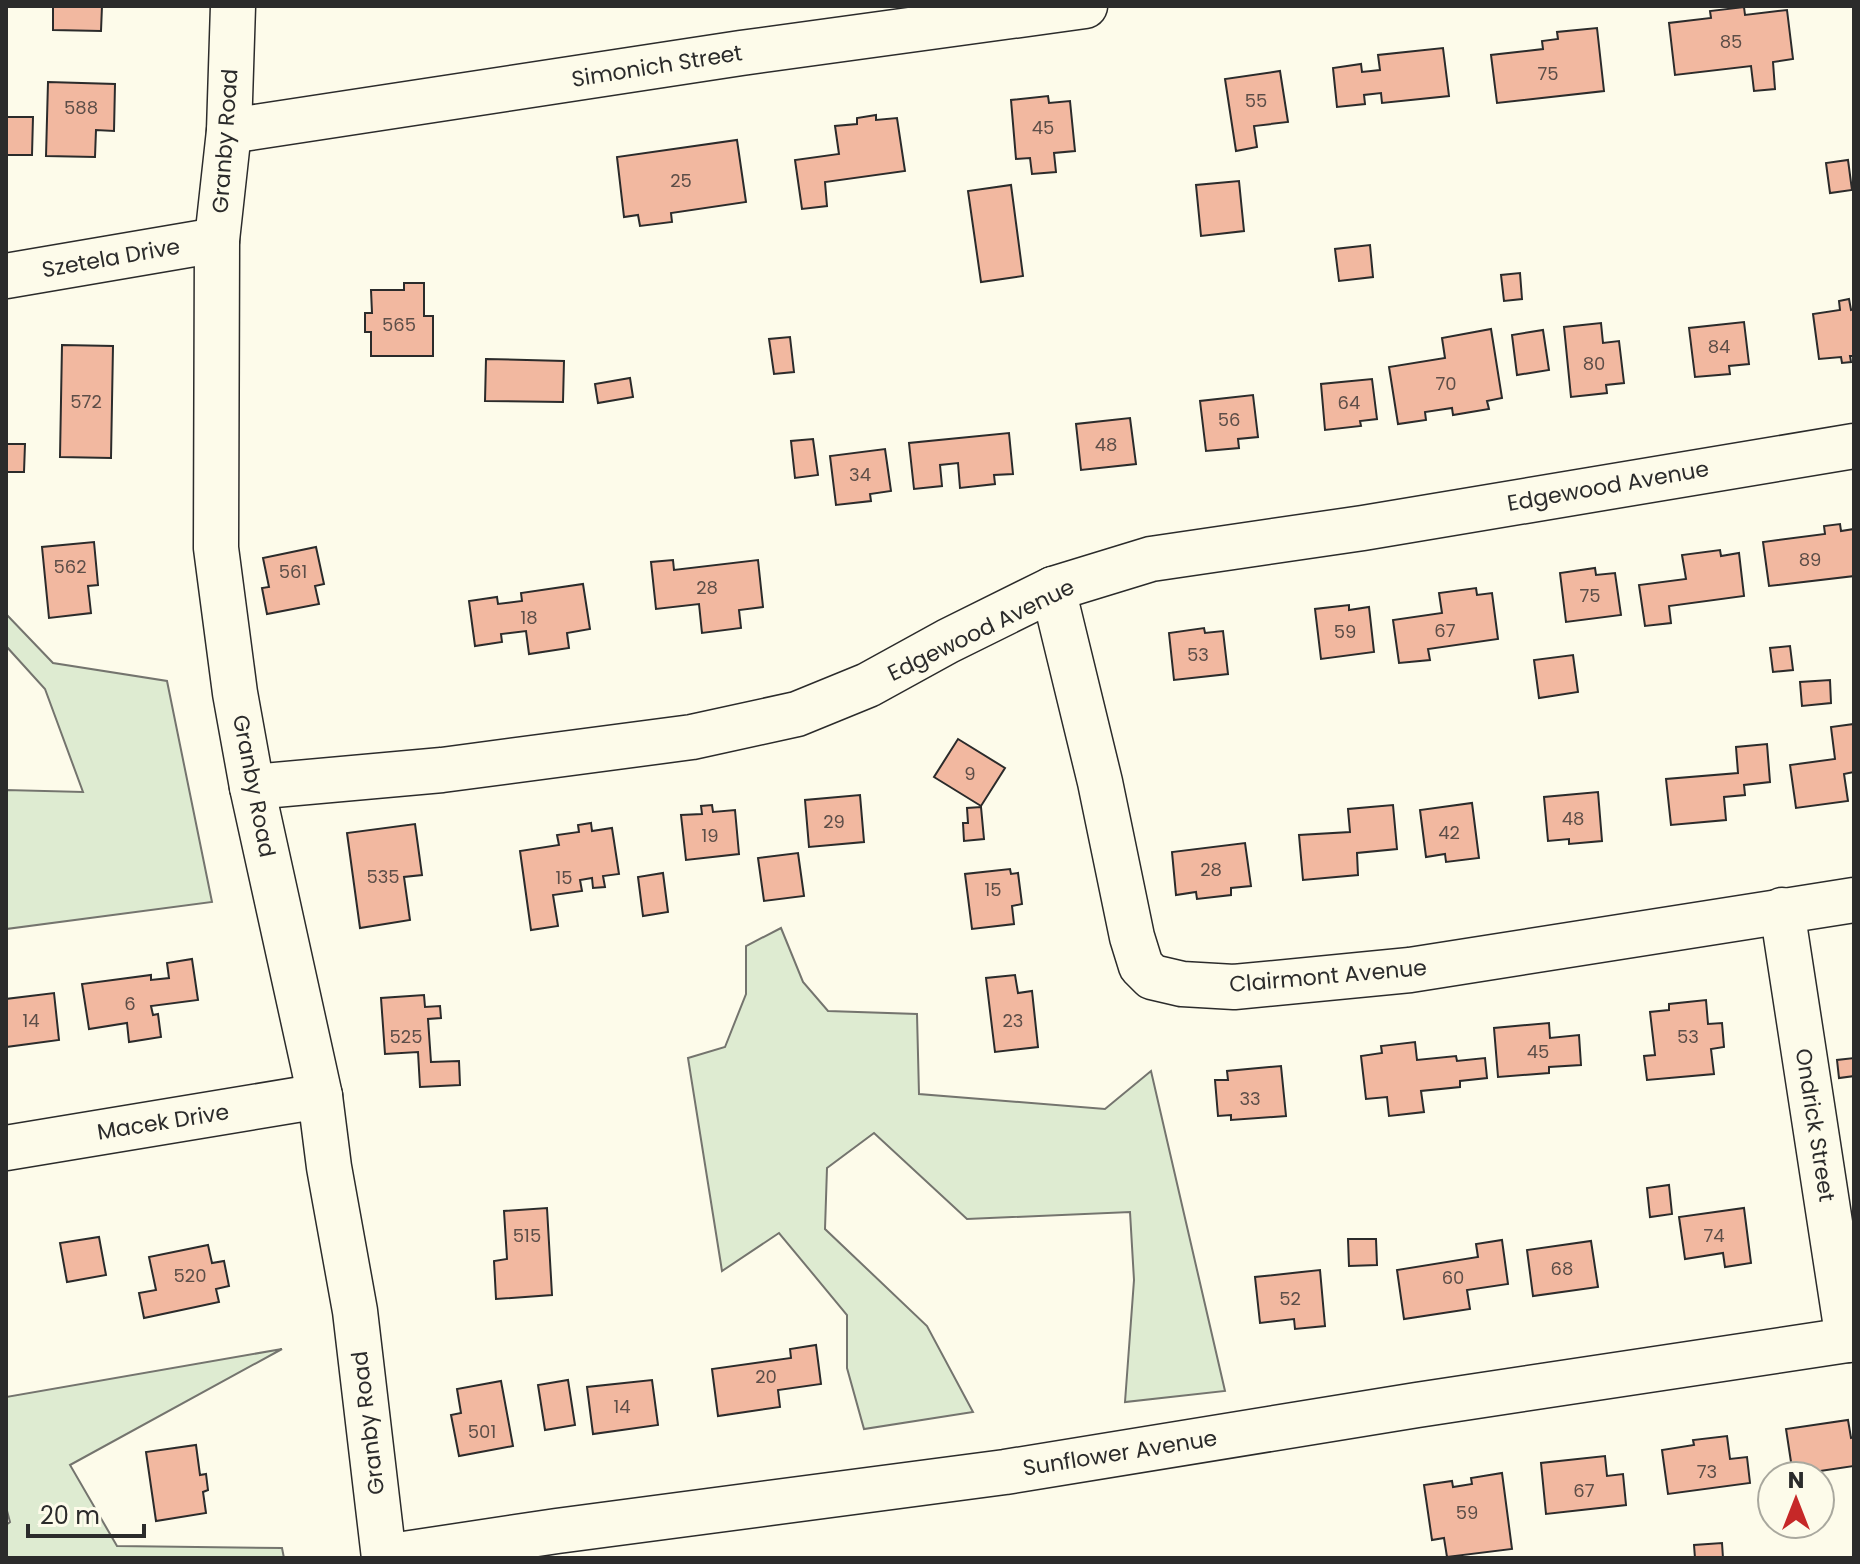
<svg xmlns="http://www.w3.org/2000/svg" width="1860" height="1564" font-family="Poppins,sans-serif">
<style>
.green{fill:#deebd1;stroke:#74746e;stroke-width:2}
.building{fill:#f2b8a0;stroke:#2b2b2b;stroke-width:2}
.lines{fill:none;stroke-linecap:round;stroke-linejoin:round}
.minor-casing{stroke:#2b2b2b;stroke-width:47}
.major-casing{stroke:#2b2b2b;stroke-width:47}
.minor{stroke:#fdfbea;stroke-width:44}
.major{stroke:#fdfbea;stroke-width:44}
.labels{text-anchor:middle;dominant-baseline:central;stroke-width:6;stroke-linejoin:round;paint-order:stroke}
.number-label{font-size:18px;fill:#5d4e48}
.street-label{font-size:22px;fill:#2b2b2b;stroke:#fdfbea}
</style>
<rect width="100%" height="100%" fill="#fdfbea"/>
<g class="green">
<polygon points="6,614 53,663 167,681 212,902 6,929 6,790 83,792 45,689 6,646"/>
<polygon points="781,928 803,982 828,1011 917,1014 919,1094 1105,1109 1151,1071 1225,1391 1125,1402 1134,1280 1130,1212 967,1219 874,1133 827,1168 825,1229 927,1326 973,1412 864,1429 847,1368 847,1315 779,1233 722,1271 688,1058 725,1047 746,994 746,946"/>
<polygon points="282,1349 70,1465 117,1546 282,1548 284,1558 6,1558 6,1525 10,1522 6,1507 6,1397"/>
</g>
<g class="building">
<polygon points="53,6 102,6 101,31 53,30"/>
<polygon points="1744,7 1745,15 1787,10 1793,59 1773,62 1775,89 1754,91 1751,66 1675,75 1669,23 1711,18 1710,11"/>
<polygon points="1597,28 1604,91 1497,103 1491,55 1543,49 1542,41 1558,39 1557,32"/>
<polygon points="1443,48 1449,96 1382,103 1381,93 1364,95 1365,104 1337,107 1333,68 1361,64 1362,72 1380,70 1378,55"/>
<polygon points="1280,71 1288,122 1254,126 1257,147 1236,151 1225,79"/>
<polygon points="48,82 115,84 114,131 96,130 95,157 46,156"/>
<polygon points="1048,96 1049,103 1070,101 1075,151 1054,153 1056,172 1032,174 1030,158 1016,159 1011,100"/>
<polygon points="876,115 876,120 897,118 905,171 825,182 827,206 802,209 795,160 839,154 835,126 857,124 857,118"/>
<polygon points="6,117 33,117 32,155 6,155"/>
<polygon points="737,140 746,202 671,213 672,222 640,226 638,215 624,217 617,157"/>
<polygon points="1848,160 1852,190 1830,193 1826,163"/>
<polygon points="1239,181 1244,231 1201,236 1196,185"/>
<polygon points="1011,185 1023,276 981,282 968,191"/>
<polygon points="1370,245 1373,277 1339,281 1335,249"/>
<polygon points="1520,273 1522,299 1504,301 1501,275"/>
<polygon points="404,283 424,283 424,316 433,316 433,356 371,356 371,332 365,332 365,313 372,313 371,290 404,290"/>
<polygon points="1849,299 1851,310 1854,309 1854,356 1850,356 1851,362 1842,363 1841,357 1819,359 1813,314 1840,310 1839,301"/>
<polygon points="1744,322 1749,364 1729,366 1730,374 1695,377 1689,328"/>
<polygon points="1601,323 1603,343 1619,341 1624,383 1606,385 1607,393 1571,397 1564,327"/>
<polygon points="1491,329 1502,398 1487,401 1489,409 1453,415 1452,408 1425,412 1426,420 1398,424 1389,367 1445,358 1442,338"/>
<polygon points="1543,330 1549,370 1517,375 1512,335"/>
<polygon points="790,337 794,372 774,374 769,339"/>
<polygon points="62,345 113,346 111,458 60,457"/>
<polygon points="486,359 564,361 563,402 485,401"/>
<polygon points="630,378 633,397 598,403 595,384"/>
<polygon points="1372,379 1377,419 1360,421 1361,426 1325,430 1321,384"/>
<polygon points="1253,395 1258,437 1238,439 1239,448 1206,451 1200,401"/>
<polygon points="1130,418 1136,464 1081,470 1076,424"/>
<polygon points="1009,433 1013,474 994,475 995,484 960,488 958,463 940,465 942,486 914,489 909,443"/>
<polygon points="813,439 818,475 795,478 791,441"/>
<polygon points="6,444 25,444 24,472 6,472"/>
<polygon points="885,449 891,491 870,494 871,501 836,505 830,456"/>
<polygon points="1840,524 1841,531 1854,529 1854,576 1769,586 1763,542 1825,534 1824,526"/>
<polygon points="94,542 98,585 88,586 91,613 49,618 42,547"/>
<polygon points="316,547 324,584 315,586 319,604 267,614 262,588 269,587 263,558"/>
<polygon points="1720,550 1721,556 1739,553 1744,596 1669,606 1671,623 1645,626 1639,585 1686,579 1682,555"/>
<polygon points="673,560 674,570 758,560 763,607 739,610 741,628 702,633 699,604 656,609 651,562"/>
<polygon points="1595,568 1596,575 1615,573 1621,615 1566,622 1560,573"/>
<polygon points="583,584 590,629 567,633 569,648 529,654 526,631 501,634 502,642 475,646 469,601 497,597 498,604 522,601 521,593"/>
<polygon points="1476,588 1477,595 1492,593 1498,639 1428,649 1430,660 1399,663 1393,620 1442,613 1439,593"/>
<polygon points="1349,605 1349,610 1369,607 1374,652 1321,659 1315,609"/>
<polygon points="1204,628 1205,633 1223,631 1228,674 1174,680 1169,633"/>
<polygon points="1790,646 1793,670 1773,672 1770,648"/>
<polygon points="1573,655 1578,692 1539,698 1534,660"/>
<polygon points="1830,680 1831,703 1802,706 1800,682"/>
<polygon points="1854,724 1854,772 1844,774 1848,801 1796,808 1790,765 1835,759 1831,727"/>
<polygon points="958,739 1005,768 981,806 934,777"/>
<polygon points="1767,744 1770,782 1744,785 1745,795 1724,797 1726,820 1671,825 1666,779 1738,773 1736,747"/>
<polygon points="1598,792 1602,841 1569,844 1569,839 1548,841 1544,797"/>
<polygon points="860,795 864,842 809,847 805,800"/>
<polygon points="1472,803 1479,858 1446,862 1445,854 1426,857 1420,810"/>
<polygon points="712,805 713,812 735,810 739,854 686,860 681,815 702,814 701,806"/>
<polygon points="1393,805 1397,849 1357,853 1358,875 1303,880 1299,835 1350,832 1348,809"/>
<polygon points="981,807 984,839 964,841 963,823 968,823 967,808"/>
<polygon points="591,823 592,831 612,828 619,874 603,876 605,887 593,888 592,878 580,880 582,891 553,895 558,926 531,930 520,851 559,845 557,835 579,832 578,825"/>
<polygon points="415,824 422,875 404,877 410,920 360,928 347,833"/>
<polygon points="1245,843 1251,886 1231,888 1231,895 1197,899 1196,892 1176,895 1172,852"/>
<polygon points="798,853 804,896 764,901 758,858"/>
<polygon points="1010,869 1011,874 1018,873 1022,904 1012,906 1014,924 972,929 965,874"/>
<polygon points="663,873 668,912 643,916 638,877"/>
<polygon points="192,959 198,1000 151,1006 153,1015 158,1014 161,1037 129,1042 127,1023 89,1029 82,984 151,975 151,980 169,978 167,963"/>
<polygon points="1015,975 1018,993 1032,991 1038,1047 995,1052 986,978"/>
<polygon points="54,993 59,1040 6,1047 6,999"/>
<polygon points="424,995 425,1007 440,1006 441,1018 428,1019 431,1062 459,1061 460,1085 420,1087 418,1052 385,1054 381,998"/>
<polygon points="1706,1000 1708,1024 1722,1023 1724,1047 1711,1049 1714,1074 1647,1080 1644,1056 1655,1055 1650,1012 1669,1010 1669,1004"/>
<polygon points="1549,1023 1550,1038 1579,1035 1581,1065 1549,1067 1549,1073 1498,1077 1494,1028"/>
<polygon points="1415,1042 1417,1060 1456,1056 1457,1061 1485,1058 1487,1078 1460,1081 1460,1087 1421,1091 1424,1112 1389,1116 1387,1097 1366,1099 1361,1056 1382,1053 1381,1046"/>
<polygon points="1854,1058 1854,1076 1839,1078 1837,1060"/>
<polygon points="1281,1066 1286,1116 1231,1120 1231,1115 1218,1116 1215,1080 1228,1080 1227,1071"/>
<polygon points="1669,1185 1672,1214 1650,1217 1647,1188"/>
<polygon points="547,1208 552,1295 496,1299 494,1261 507,1259 504,1211"/>
<polygon points="1744,1208 1751,1263 1725,1267 1723,1253 1685,1259 1679,1217"/>
<polygon points="99,1237 106,1275 67,1282 60,1243"/>
<polygon points="1348,1239 1376,1239 1377,1265 1349,1266"/>
<polygon points="1502,1240 1508,1284 1467,1290 1470,1309 1404,1319 1397,1270 1478,1257 1476,1244"/>
<polygon points="1591,1241 1598,1287 1533,1296 1527,1250"/>
<polygon points="208,1245 212,1263 224,1261 229,1286 216,1289 219,1302 144,1318 139,1293 156,1290 149,1257"/>
<polygon points="1320,1270 1325,1326 1295,1329 1294,1319 1260,1323 1255,1277"/>
<polygon points="816,1345 821,1384 778,1390 780,1407 718,1416 712,1369 791,1358 790,1349"/>
<polygon points="568,1380 575,1425 545,1430 538,1385"/>
<polygon points="652,1380 658,1425 593,1434 587,1387"/>
<polygon points="501,1381 513,1446 459,1456 451,1415 461,1413 457,1389"/>
<polygon points="1848,1420 1851,1438 1854,1437 1854,1466 1793,1475 1786,1429"/>
<polygon points="1727,1436 1730,1459 1747,1457 1750,1483 1668,1494 1662,1450 1694,1445 1693,1440"/>
<polygon points="196,1445 200,1475 206,1474 208,1490 203,1492 206,1513 156,1521 146,1452"/>
<polygon points="1605,1456 1607,1476 1623,1474 1626,1505 1546,1514 1541,1463"/>
<polygon points="1502,1473 1512,1549 1447,1557 1444,1538 1432,1540 1424,1485 1452,1481 1453,1487 1472,1484 1471,1478"/>
<polygon points="1722,1543 1723,1558 1695,1558 1694,1545"/>
</g>
<g class="lines">
<g class="minor-casing">
<g id="minor">
<polyline points="229,131 741,53 1085,6"/>
<polyline points="6,276 217,240"/>
<polyline points="1053,589 1100,782 1132,937 1141,966 1152,977 1182,984 1234,987 1410,970 1854,900"/>
<polyline points="252,787 442,770 692,737 797,714 868,685 948,641 1053,589 1151,559 1363,528 1854,446"/>
<polyline points="1782,910 1848,1340"/>
<polyline points="6,1148 320,1096"/>
<polyline points="384,1557 557,1531 1005,1472 1417,1405 1854,1339"/>
</g>
</g>
<g class="major-casing">
<polyline id="major" points="233,6 229,131 217,240 216,548 235,693 252,787 320,1096 329,1167 355,1311 384,1558"/>
</g>
<use href="#minor" class="minor"/>
<use href="#major" class="major"/>
</g>
<g class="labels">
<g class="number-label">
<text x="1731" y="41">85</text>
<text x="1548" y="73">75</text>
<text x="1256" y="100">55</text>
<text x="81" y="107">588</text>
<text x="1043" y="127">45</text>
<text x="681" y="180">25</text>
<text x="399" y="324">565</text>
<text x="1719" y="346">84</text>
<text x="1594" y="363">80</text>
<text x="1446" y="383">70</text>
<text x="86" y="401">572</text>
<text x="1349" y="402">64</text>
<text x="1229" y="419">56</text>
<text x="1106" y="444">48</text>
<text x="860" y="474">34</text>
<text x="1810" y="559">89</text>
<text x="70" y="566">562</text>
<text x="293" y="571">561</text>
<text x="707" y="587">28</text>
<text x="1590" y="595">75</text>
<text x="529" y="617">18</text>
<text x="1445" y="630">67</text>
<text x="1345" y="631">59</text>
<text x="1198" y="654">53</text>
<text x="970" y="773">9</text>
<text x="1573" y="818">48</text>
<text x="834" y="821">29</text>
<text x="1449" y="832">42</text>
<text x="710" y="835">19</text>
<text x="1211" y="869">28</text>
<text x="383" y="876">535</text>
<text x="564" y="877">15</text>
<text x="993" y="889">15</text>
<text x="130" y="1003">6</text>
<text x="31" y="1020">14</text>
<text x="1013" y="1020">23</text>
<text x="406" y="1036">525</text>
<text x="1688" y="1036">53</text>
<text x="1538" y="1051">45</text>
<text x="1250" y="1098">33</text>
<text x="527" y="1235">515</text>
<text x="1714" y="1235">74</text>
<text x="1562" y="1268">68</text>
<text x="190" y="1275">520</text>
<text x="1453" y="1277">60</text>
<text x="1290" y="1298">52</text>
<text x="766" y="1376">20</text>
<text x="622" y="1406">14</text>
<text x="482" y="1431">501</text>
<text x="1707" y="1471">73</text>
<text x="1584" y="1490">67</text>
<text x="1467" y="1512">59</text>
</g>
<g class="street-label">
<text transform="translate(657 66) rotate(-9)">Simonich Street</text>
<text transform="translate(225 141) rotate(-86)">Granby Road</text>
<text transform="translate(111 258) rotate(-10)">Szetela Drive</text>
<text transform="translate(1608 486) rotate(-10)">Edgewood Avenue</text>
<text transform="translate(981 630) rotate(-26)">Edgewood Avenue</text>
<text transform="translate(254 786) rotate(79)">Granby Road</text>
<text transform="translate(1328 976) rotate(-5)">Clairmont Avenue</text>
<text transform="translate(163 1122) rotate(-9)">Macek Drive</text>
<text transform="translate(1815 1125) rotate(81)">Ondrick Street</text>
<text transform="translate(368 1423) rotate(-97)">Granby Road</text>
<text transform="translate(1120 1453) rotate(-9)">Sunflower Avenue</text>
</g>
</g>
<rect width="1860" height="1564" fill="none" stroke="#2b2b2b" stroke-width="16"/>
<g transform="translate(1796 1500)"><circle r="38" fill="#fdfbea" stroke="#a9a89e" stroke-width="2"/>
<path d="M0-6L14 30L0 20L-14 30Z" fill="#c62828"/>
<text y="-12" font-size="22" font-weight="bold" text-anchor="middle" fill="#2b2b2b">N</text>
</g>
<path d="M28 1524v12h116v-12" fill="none" stroke="#2b2b2b" stroke-width="4"/>
<text x="40" y="1524" font-size="24" fill="#2b2b2b" stroke="#fdfbea" stroke-width="6" paint-order="stroke">20 m</text>
</svg>
